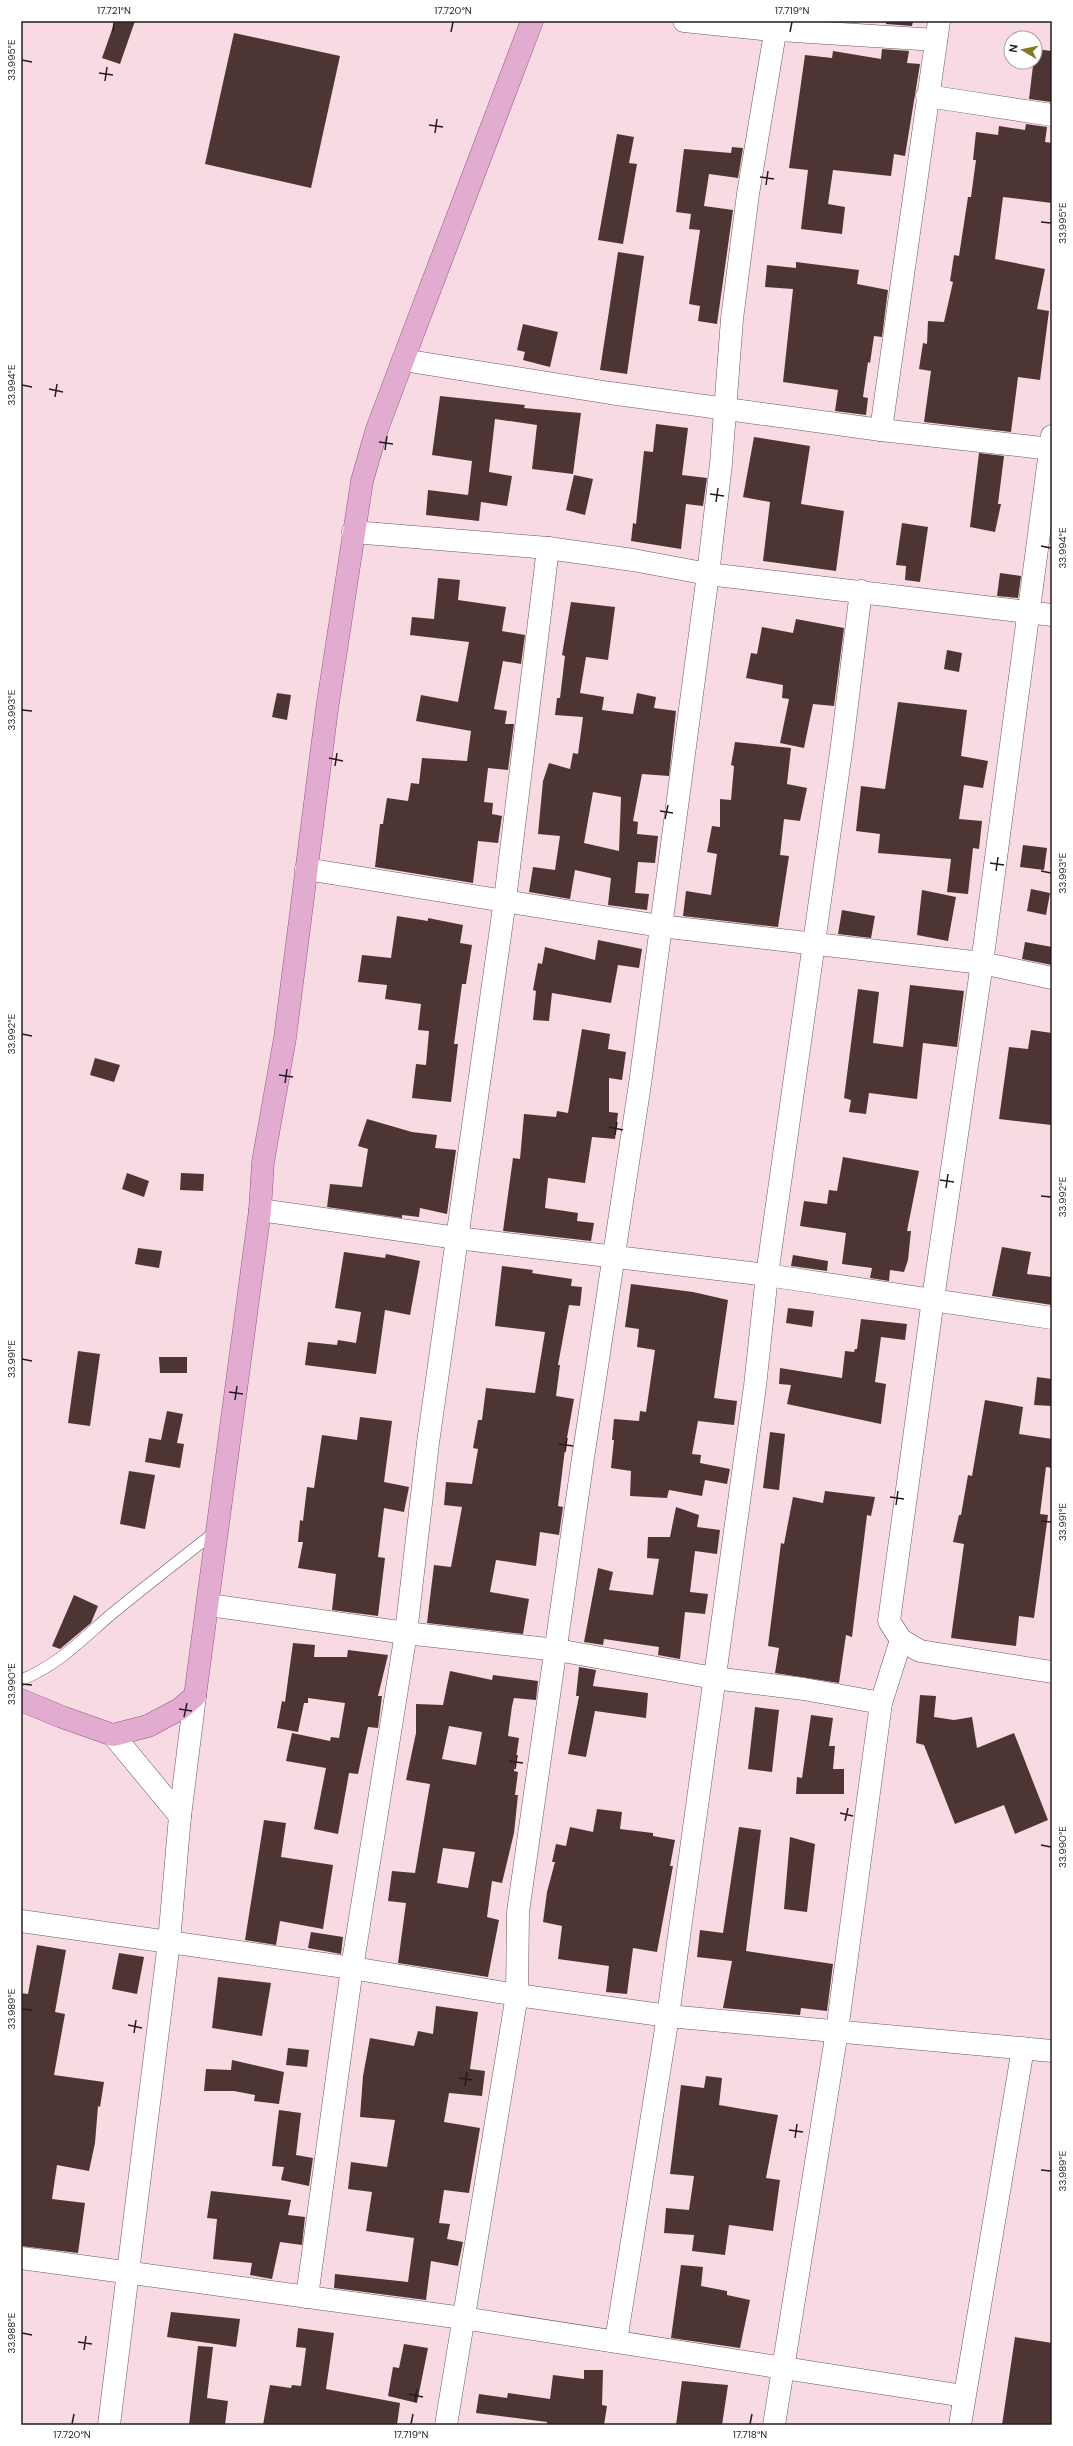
<svg xmlns="http://www.w3.org/2000/svg" width="1073" height="2446" font-family="'DM Sans',sans-serif">
<style>
.building{fill:#4d3534;fill-rule:evenodd}
.lines{fill:none;stroke-linecap:round;stroke-linejoin:round}
.service-casing{stroke:#6e555c;stroke-width:12}
.minor-casing{stroke:#6e555c;stroke-width:23}
.tertiary-casing{stroke:#6e555c;stroke-width:23}
.secondary-casing{stroke:#6e555c;stroke-width:23}
.primary-casing{stroke:#93567e;stroke-width:23}
.service{stroke:#fff;stroke-width:11}
.minor{stroke:#fff;stroke-width:22}
.tertiary{stroke:#fff;stroke-width:22}
.secondary{stroke:#fff;stroke-width:22}
.primary{stroke:#e2acd1;stroke-width:22}
.ticks{fill:none;stroke:#261b1e;stroke-width:1.5}
.neatline{fill:none;stroke:#261b1e;stroke-width:1.5}
.ticks-label{font-size:10px;text-anchor:middle;fill:#261b1e}
</style>
<rect width="100%" height="100%" fill="#f8dae2"/>
<g class="building">
<polygon points="115,21 135,21 120,64 102,58"/>
<polygon points="886,21 913,21 912,26 886,24"/>
<polygon points="234,33 340,56 311,188 205,164"/>
<polygon points="882,49 909,51 907,63 920,64 905,156 894,154 891,176 833,170 828,204 845,207 842,234 801,229 808,170 789,168 805,55 832,58 833,51 881,59"/>
<polygon points="1035,49 1052,51 1051,102 1029,99"/>
<polygon points="1026,124 1047,127 1045,142 1052,143 1052,203 1003,197 995,259 1045,269 1037,309 1049,311 1040,380 1018,377 1011,432 924,422 931,371 919,369 923,343 927,344 928,321 944,322 953,282 950,281 954,255 959,256 968,197 971,197 976,160 973,160 976,132 998,135 999,126 1025,130"/>
<polygon points="617,134 634,137 629,163 637,164 623,244 598,240"/>
<polygon points="732,147 743,148 738,178 709,174 704,206 733,210 717,324 698,321 700,306 689,304 700,230 689,229 691,214 676,212 684,149 731,153"/>
<polygon points="618,252 644,256 627,374 600,370"/>
<polygon points="796,262 859,270 857,284 888,290 882,337 874,336 870,363 868,362 863,397 868,398 866,415 835,411 838,390 783,382 793,289 765,287 767,265 796,268"/>
<polygon points="523,324 558,332 550,367 523,360 525,352 517,350"/>
<polygon points="440,396 525,405 524,408 581,413 573,474 532,469 537,425 495,419 489,472 512,476 507,506 481,502 479,521 426,515 428,490 468,495 472,461 432,455"/>
<polygon points="656,424 688,428 682,475 707,478 703,506 686,504 681,549 631,541 633,523 636,524 644,451 653,452"/>
<polygon points="754,437 810,446 801,504 844,511 836,571 763,561 770,502 743,497"/>
<polygon points="979,453 1004,456 998,504 1001,504 995,532 970,527"/>
<polygon points="574,475 593,479 585,515 566,510"/>
<polygon points="902,523 928,527 920,582 905,580 906,566 896,565"/>
<polygon points="1000,573 1021,576 1018,598 997,596"/>
<polygon points="438,578 460,580 458,600 506,607 502,631 525,635 521,664 503,661 494,709 507,711 505,724 514,724 508,770 488,768 484,802 493,803 492,814 502,816 498,843 478,841 473,883 375,867 380,824 383,824 387,798 408,801 411,783 419,784 422,758 467,761 471,731 416,721 421,695 458,702 469,642 410,635 412,617 434,619"/>
<path d="M 571,602 L 615,607 L 608,660 L 586,657 L 580,693 L 604,697 L 602,710 L 633,714 L 637,693 L 656,697 L 654,708 L 676,711 L 669,776 L 642,774 L 633,821 L 638,822 L 637,834 L 658,836 L 655,863 L 638,862 L 635,893 L 649,894 L 647,910 L 608,905 L 611,878 L 575,870 L 570,899 L 529,892 L 533,867 L 555,870 L 560,836 L 538,834 L 543,781 L 549,763 L 570,769 L 573,753 L 578,754 L 583,717 L 555,715 L 557,698 L 560,698 L 565,656 L 562,655 ZM 593,792 L 621,797 L 619,851 L 584,843 Z"/>
<polygon points="796,619 844,628 834,706 813,704 804,748 780,743 789,699 782,698 783,685 746,678 751,653 757,654 762,627 793,633"/>
<polygon points="947,650 962,653 959,672 944,669"/>
<polygon points="277,693 291,695 287,720 272,717"/>
<polygon points="898,702 967,710 961,756 988,761 983,788 964,785 959,819 982,821 979,849 973,848 968,894 947,892 951,859 878,853 880,834 856,831 861,786 885,789"/>
<polygon points="735,742 791,748 787,784 807,788 800,821 784,819 780,855 789,856 778,927 683,916 686,891 711,895 717,854 707,852 712,826 720,827 720,799 731,800 734,766 731,765"/>
<polygon points="1023,845 1047,848 1044,870 1020,867"/>
<polygon points="1031,889 1050,893 1046,915 1027,911"/>
<polygon points="922,890 956,897 948,941 917,935"/>
<polygon points="842,910 875,916 871,938 838,934"/>
<polygon points="397,916 428,921 428,918 463,925 460,943 472,945 466,984 462,984 454,1044 458,1044 451,1102 412,1098 416,1064 426,1065 429,1031 418,1030 421,1004 385,999 387,985 358,982 362,955 391,958"/>
<polygon points="598,940 642,949 639,968 618,965 611,1003 552,993 549,1021 533,1020 536,991 533,990 538,963 542,964 545,947 595,960"/>
<polygon points="1025,942 1052,947 1052,965 1022,959"/>
<polygon points="910,985 964,991 957,1047 923,1043 917,1099 869,1093 866,1114 849,1112 851,1100 844,1098 858,989 879,992 873,1043 903,1047"/>
<polygon points="582,1029 610,1034 608,1049 626,1052 622,1080 609,1078 609,1112 618,1113 615,1139 592,1137 585,1183 548,1178 545,1208 578,1213 577,1221 594,1223 591,1241 503,1231 513,1158 520,1159 524,1114 556,1117 557,1111 568,1113"/>
<polygon points="1031,1030 1052,1033 1052,1125 999,1119 1009,1047 1028,1049"/>
<polygon points="95,1058 120,1065 114,1082 90,1075"/>
<polygon points="367,1119 412,1132 437,1135 435,1148 456,1150 447,1214 420,1208 419,1217 402,1215 402,1218 327,1207 330,1184 362,1187 368,1149 358,1146"/>
<polygon points="843,1157 919,1171 907,1231 911,1231 908,1260 904,1272 890,1270 889,1281 870,1278 872,1268 842,1264 846,1233 800,1226 804,1201 827,1204 829,1190 837,1191"/>
<polygon points="127,1173 149,1181 144,1197 122,1189"/>
<polygon points="181,1173 204,1174 203,1191 180,1190"/>
<polygon points="1002,1247 1031,1252 1027,1274 1052,1277 1052,1305 992,1296"/>
<polygon points="138,1248 162,1251 159,1268 135,1264"/>
<polygon points="344,1252 385,1258 386,1254 420,1261 410,1315 385,1310 376,1374 305,1365 308,1342 337,1345 338,1340 356,1343 361,1312 335,1308"/>
<polygon points="793,1255 828,1261 827,1271 791,1266"/>
<polygon points="502,1266 533,1270 532,1273 572,1279 571,1286 582,1287 580,1306 569,1305 558,1365 560,1365 556,1396 574,1399 565,1449 558,1506 563,1507 559,1535 540,1532 536,1566 496,1560 490,1592 529,1599 523,1634 427,1623 434,1565 451,1567 462,1507 444,1505 446,1482 472,1484 478,1449 473,1448 478,1420 482,1420 486,1388 535,1393 545,1332 495,1326"/>
<polygon points="631,1284 693,1292 728,1300 714,1398 737,1401 734,1425 698,1421 692,1454 701,1455 700,1463 730,1469 727,1484 705,1480 702,1496 669,1490 667,1498 630,1496 631,1471 611,1468 614,1440 612,1440 614,1419 639,1421 640,1411 646,1412 655,1350 637,1347 639,1329 625,1327"/>
<polygon points="788,1308 814,1311 812,1327 786,1323"/>
<polygon points="861,1319 907,1324 905,1340 881,1337 875,1382 886,1384 881,1424 787,1404 791,1385 779,1384 780,1368 842,1378 845,1351 854,1352 855,1349 857,1349"/>
<polygon points="78,1351 100,1354 90,1426 68,1423"/>
<polygon points="159,1357 187,1357 187,1373 160,1373"/>
<polygon points="1037,1377 1052,1379 1052,1406 1034,1405"/>
<polygon points="985,1400 1023,1407 1019,1434 1052,1439 1052,1468 1046,1467 1040,1514 1048,1515 1034,1618 1019,1616 1016,1646 951,1638 964,1544 953,1542 959,1515 961,1515 968,1475 972,1476"/>
<polygon points="167,1411 183,1414 177,1443 184,1444 180,1468 145,1462 149,1438 161,1440"/>
<polygon points="360,1417 392,1421 384,1482 409,1487 404,1512 384,1508 378,1557 385,1558 378,1616 332,1610 336,1574 298,1568 303,1542 298,1542 300,1520 303,1521 307,1487 314,1488 322,1435 357,1440"/>
<polygon points="770,1432 785,1434 779,1490 763,1488"/>
<polygon points="129,1471 155,1475 145,1529 120,1524"/>
<polygon points="825,1491 875,1497 871,1516 867,1515 852,1637 846,1635 839,1683 775,1673 779,1648 768,1646 781,1543 784,1544 793,1497 823,1503"/>
<polygon points="676,1507 699,1515 697,1527 720,1530 717,1554 695,1551 690,1592 708,1594 705,1614 685,1612 680,1659 658,1655 659,1647 604,1639 603,1645 584,1642 598,1568 613,1572 609,1590 653,1595 659,1559 647,1558 648,1537 670,1537"/>
<polygon points="74,1595 98,1606 91,1623 60,1649 52,1646"/>
<polygon points="293,1643 315,1645 314,1657 347,1657 348,1650 388,1655 378,1696 382,1696 378,1728 368,1727 358,1774 349,1773 338,1834 314,1829 326,1768 286,1761 292,1733 330,1741 331,1737 339,1738 345,1703 308,1698 308,1703 304,1703 298,1732 277,1728 282,1701 285,1702"/>
<polygon points="579,1667 596,1670 593,1686 648,1693 646,1718 595,1711 586,1757 568,1754 579,1696 576,1696"/>
<path d="M 450,1671 L 492,1680 L 493,1675 L 538,1681 L 536,1700 L 514,1698 L 512,1706 L 508,1736 L 519,1738 L 514,1771 L 518,1772 L 515,1795 L 518,1795 L 514,1833 L 502,1883 L 492,1881 L 487,1917 L 499,1920 L 488,1977 L 398,1963 L 406,1903 L 388,1901 L 392,1871 L 415,1873 L 430,1784 L 406,1780 L 416,1733 L 416,1704 L 443,1705 ZM 449,1726 L 482,1732 L 476,1765 L 442,1759 ZM 443,1848 L 475,1852 L 468,1888 L 437,1883 Z"/>
<polygon points="920,1695 936,1696 934,1717 954,1720 972,1717 977,1748 1014,1733 1048,1820 1015,1834 1004,1805 955,1824 924,1745 916,1743"/>
<polygon points="755,1707 779,1710 772,1772 748,1769"/>
<polygon points="811,1715 833,1718 829,1746 835,1746 833,1769 844,1769 844,1794 796,1794 797,1777 802,1778"/>
<polygon points="597,1809 622,1812 620,1829 653,1833 653,1836 675,1840 670,1866 673,1866 657,1952 633,1948 627,1994 606,1992 609,1966 558,1959 562,1926 543,1922 547,1892 555,1862 552,1862 556,1844 566,1846 570,1827 593,1832"/>
<polygon points="264,1820 286,1823 281,1857 333,1865 323,1929 280,1921 276,1945 245,1940"/>
<polygon points="739,1827 761,1830 746,1951 833,1964 827,2011 801,2008 800,2015 723,2008 732,1961 697,1957 700,1930 723,1933"/>
<polygon points="790,1837 815,1844 807,1912 784,1909"/>
<polygon points="311,1932 343,1937 341,1954 308,1948"/>
<polygon points="37,1945 66,1950 55,2012 65,2014 54,2075 104,2082 100,2107 98,2106 95,2143 89,2171 57,2165 52,2199 85,2203 78,2253 21,2246 21,1993 28,1994"/>
<polygon points="119,1953 144,1957 137,1994 112,1989"/>
<polygon points="218,1977 271,1983 262,2036 212,2028"/>
<polygon points="436,2006 478,2012 470,2069 485,2071 482,2096 449,2093 444,2122 480,2128 469,2193 444,2190 439,2223 450,2224 447,2239 463,2242 458,2266 431,2261 426,2300 334,2288 335,2274 408,2282 414,2238 366,2231 372,2192 348,2189 351,2162 387,2167 395,2120 360,2117 363,2076 370,2038 414,2046 418,2031 433,2034"/>
<polygon points="288,2048 309,2050 307,2067 286,2065"/>
<polygon points="232,2060 284,2072 279,2104 254,2101 255,2095 234,2091 204,2091 206,2069 231,2070"/>
<polygon points="706,2076 722,2078 719,2105 778,2115 766,2178 780,2180 773,2231 729,2225 725,2255 692,2251 694,2235 664,2233 666,2208 689,2210 694,2176 670,2174 681,2085 704,2088"/>
<polygon points="279,2110 301,2113 296,2155 313,2158 309,2186 281,2180 284,2167 272,2166"/>
<polygon points="211,2191 291,2200 288,2215 305,2217 302,2245 280,2242 272,2279 250,2275 252,2263 213,2259 217,2219 207,2218"/>
<polygon points="681,2265 703,2267 701,2286 727,2291 727,2295 750,2300 740,2348 671,2338"/>
<polygon points="171,2312 240,2319 236,2347 167,2337"/>
<polygon points="298,2328 334,2333 326,2389 400,2403 397,2425 263,2425 270,2385 291,2388 292,2385 301,2386 306,2348 296,2347"/>
<polygon points="1015,2337 1052,2343 1052,2425 1002,2425"/>
<polygon points="404,2344 428,2348 417,2403 388,2396 393,2367 399,2368"/>
<polygon points="198,2346 213,2347 207,2398 228,2401 225,2425 189,2425"/>
<polygon points="584,2370 603,2370 602,2405 607,2406 604,2425 547,2425 547,2422 476,2413 479,2394 507,2398 508,2393 550,2399 553,2375 584,2379"/>
<polygon points="682,2381 728,2385 722,2425 676,2425"/>
</g>
<g class="lines">
<g class="service-casing">
<path id="service" d="M 21,1680 C 63,1663 85,1635 119,1608 C 151,1582 183,1557 215,1532"/>
</g>
<g class="minor-casing">
<g id="minor">
<polyline points="684,21 762,29 936,40"/>
<polyline points="927,96 1052,115"/>
<polyline points="403,360 610,393 881,430 1052,449"/>
<polyline points="881,430 939,21"/>
<polyline points="353,532 548,548 633,560 708,574 1052,615"/>
<polyline points="306,869 660,926 982,963 1052,978"/>
<polyline points="260,1210 457,1238 767,1275 1052,1318"/>
<polyline points="209,1605 406,1633 557,1650 714,1678 804,1689 881,1703"/>
<polyline points="21,1921 352,1968 517,1995 668,2016 1052,2051"/>
<polyline points="21,2258 463,2318 964,2396"/>
<polyline points="307,2297 352,1968 406,1633 428,1443 505,900 548,548"/>
<polyline points="616,2341 668,2016 755,1386 767,1275 842,745 861,591"/>
<polyline points="446,2425 517,1995 518,1912 583,1458 640,1084 708,574 721,464 732,319 748,194 777,21"/>
<polyline points="774,2425 837,2031 881,1703 901,1640"/>
<polyline points="960,2425 1023,2048"/>
</g>
</g>
<g class="tertiary-casing">
<polyline id="tertiary" points="1052,436 982,963 933,1299 889,1621 901,1640 920,1651 1052,1672"/>
</g>
<g class="secondary-casing">
<g id="secondary">
<polyline points="113,1735 180,1816"/>
<polyline points="109,2425 169,1942 180,1816 195,1696"/>
</g>
</g>
<g class="primary-casing">
<polyline id="primary" points="21,1700 62,1717 113,1735 148,1726 180,1709 195,1696 260,1210 263,1162 285,1038 327,709 362,481 377,429 403,360 532,21"/>
</g>
<use href="#service" class="service"/>
<use href="#minor" class="minor"/>
<use href="#tertiary" class="tertiary"/>
<use href="#secondary" class="secondary"/>
<use href="#primary" class="primary"/>
</g>
<path class="ticks" d="M 113,32 L 114,22M 451,32 L 453,22M 790,32 L 792,22M 22,60 L 32,62M 99,73 L 113,75M 105,81 L 107,67M 429,125 L 443,127M 435,133 L 437,119M 760,177 L 774,179M 766,185 L 768,171M 1041,222 L 1051,223M 22,385 L 32,387M 49,389 L 63,392M 55,397 L 57,384M 379,442 L 393,444M 385,450 L 387,436M 710,494 L 724,496M 716,502 L 718,488M 1041,546 L 1051,548M 22,710 L 32,711M 329,758 L 343,761M 335,766 L 337,753M 660,811 L 673,813M 665,819 L 668,805M 990,863 L 1004,865M 996,871 L 998,857M 1041,871 L 1051,873M 22,1034 L 32,1036M 279,1075 L 293,1077M 285,1083 L 287,1069M 609,1127 L 623,1130M 615,1135 L 617,1122M 940,1180 L 954,1182M 946,1188 L 948,1174M 1041,1196 L 1051,1197M 22,1359 L 32,1361M 229,1392 L 243,1394M 235,1400 L 237,1386M 559,1444 L 573,1446M 565,1452 L 567,1438M 890,1497 L 904,1499M 896,1505 L 898,1491M 1041,1521 L 1051,1522M 22,1684 L 32,1685M 179,1709 L 192,1711M 184,1717 L 187,1703M 509,1761 L 523,1763M 515,1769 L 517,1755M 840,1813 L 853,1816M 845,1821 L 848,1808M 1041,1845 L 1051,1847M 22,2009 L 32,2010M 128,2025 L 142,2028M 134,2033 L 136,2020M 459,2078 L 473,2080M 465,2086 L 467,2072M 789,2130 L 803,2132M 795,2138 L 797,2124M 1041,2170 L 1051,2171M 22,2333 L 32,2335M 78,2342 L 92,2344M 84,2350 L 86,2336M 409,2394 L 423,2397M 415,2402 L 417,2389M 72,2424 L 74,2414M 411,2424 L 413,2414M 750,2424 L 752,2414"/>
<rect width="1073" height="2446" fill="none" stroke="#ffffff" stroke-width="44"/>
<g transform="translate(1023 50) rotate(279)"><circle r="19" fill="#ffffff" stroke="#a8a4a5"/>
<path d="M0-3L7 15L0 10L-7 15Z" fill="#837b21"/>
<text y="-6" font-size="11" font-weight="bold" text-anchor="middle" fill="#261b1e">N</text>
</g>
<rect x="22" y="22" width="1029" height="2402" class="neatline"/>
<g class="ticks-label">
<text x="114" y="14">17.721°N</text>
<text x="453" y="14">17.720°N</text>
<text x="792" y="14">17.719°N</text>
<text transform="translate(11 60) rotate(-90)" y="4">33.995°E</text>
<text transform="translate(1062 223) rotate(-90)" y="4">33.995°E</text>
<text transform="translate(11 385) rotate(-90)" y="4">33.994°E</text>
<text transform="translate(1062 548) rotate(-90)" y="4">33.994°E</text>
<text transform="translate(11 710) rotate(-90)" y="4">33.993°E</text>
<text transform="translate(1062 873) rotate(-90)" y="4">33.993°E</text>
<text transform="translate(11 1034) rotate(-90)" y="4">33.992°E</text>
<text transform="translate(1062 1197) rotate(-90)" y="4">33.992°E</text>
<text transform="translate(11 1359) rotate(-90)" y="4">33.991°E</text>
<text transform="translate(1062 1522) rotate(-90)" y="4">33.991°E</text>
<text transform="translate(11 1684) rotate(-90)" y="4">33.990°E</text>
<text transform="translate(1062 1847) rotate(-90)" y="4">33.990°E</text>
<text transform="translate(11 2009) rotate(-90)" y="4">33.989°E</text>
<text transform="translate(1062 2171) rotate(-90)" y="4">33.989°E</text>
<text transform="translate(11 2333) rotate(-90)" y="4">33.988°E</text>
<text x="72" y="2438">17.720°N</text>
<text x="411" y="2438">17.719°N</text>
<text x="750" y="2438">17.718°N</text>
</g>
</svg>
